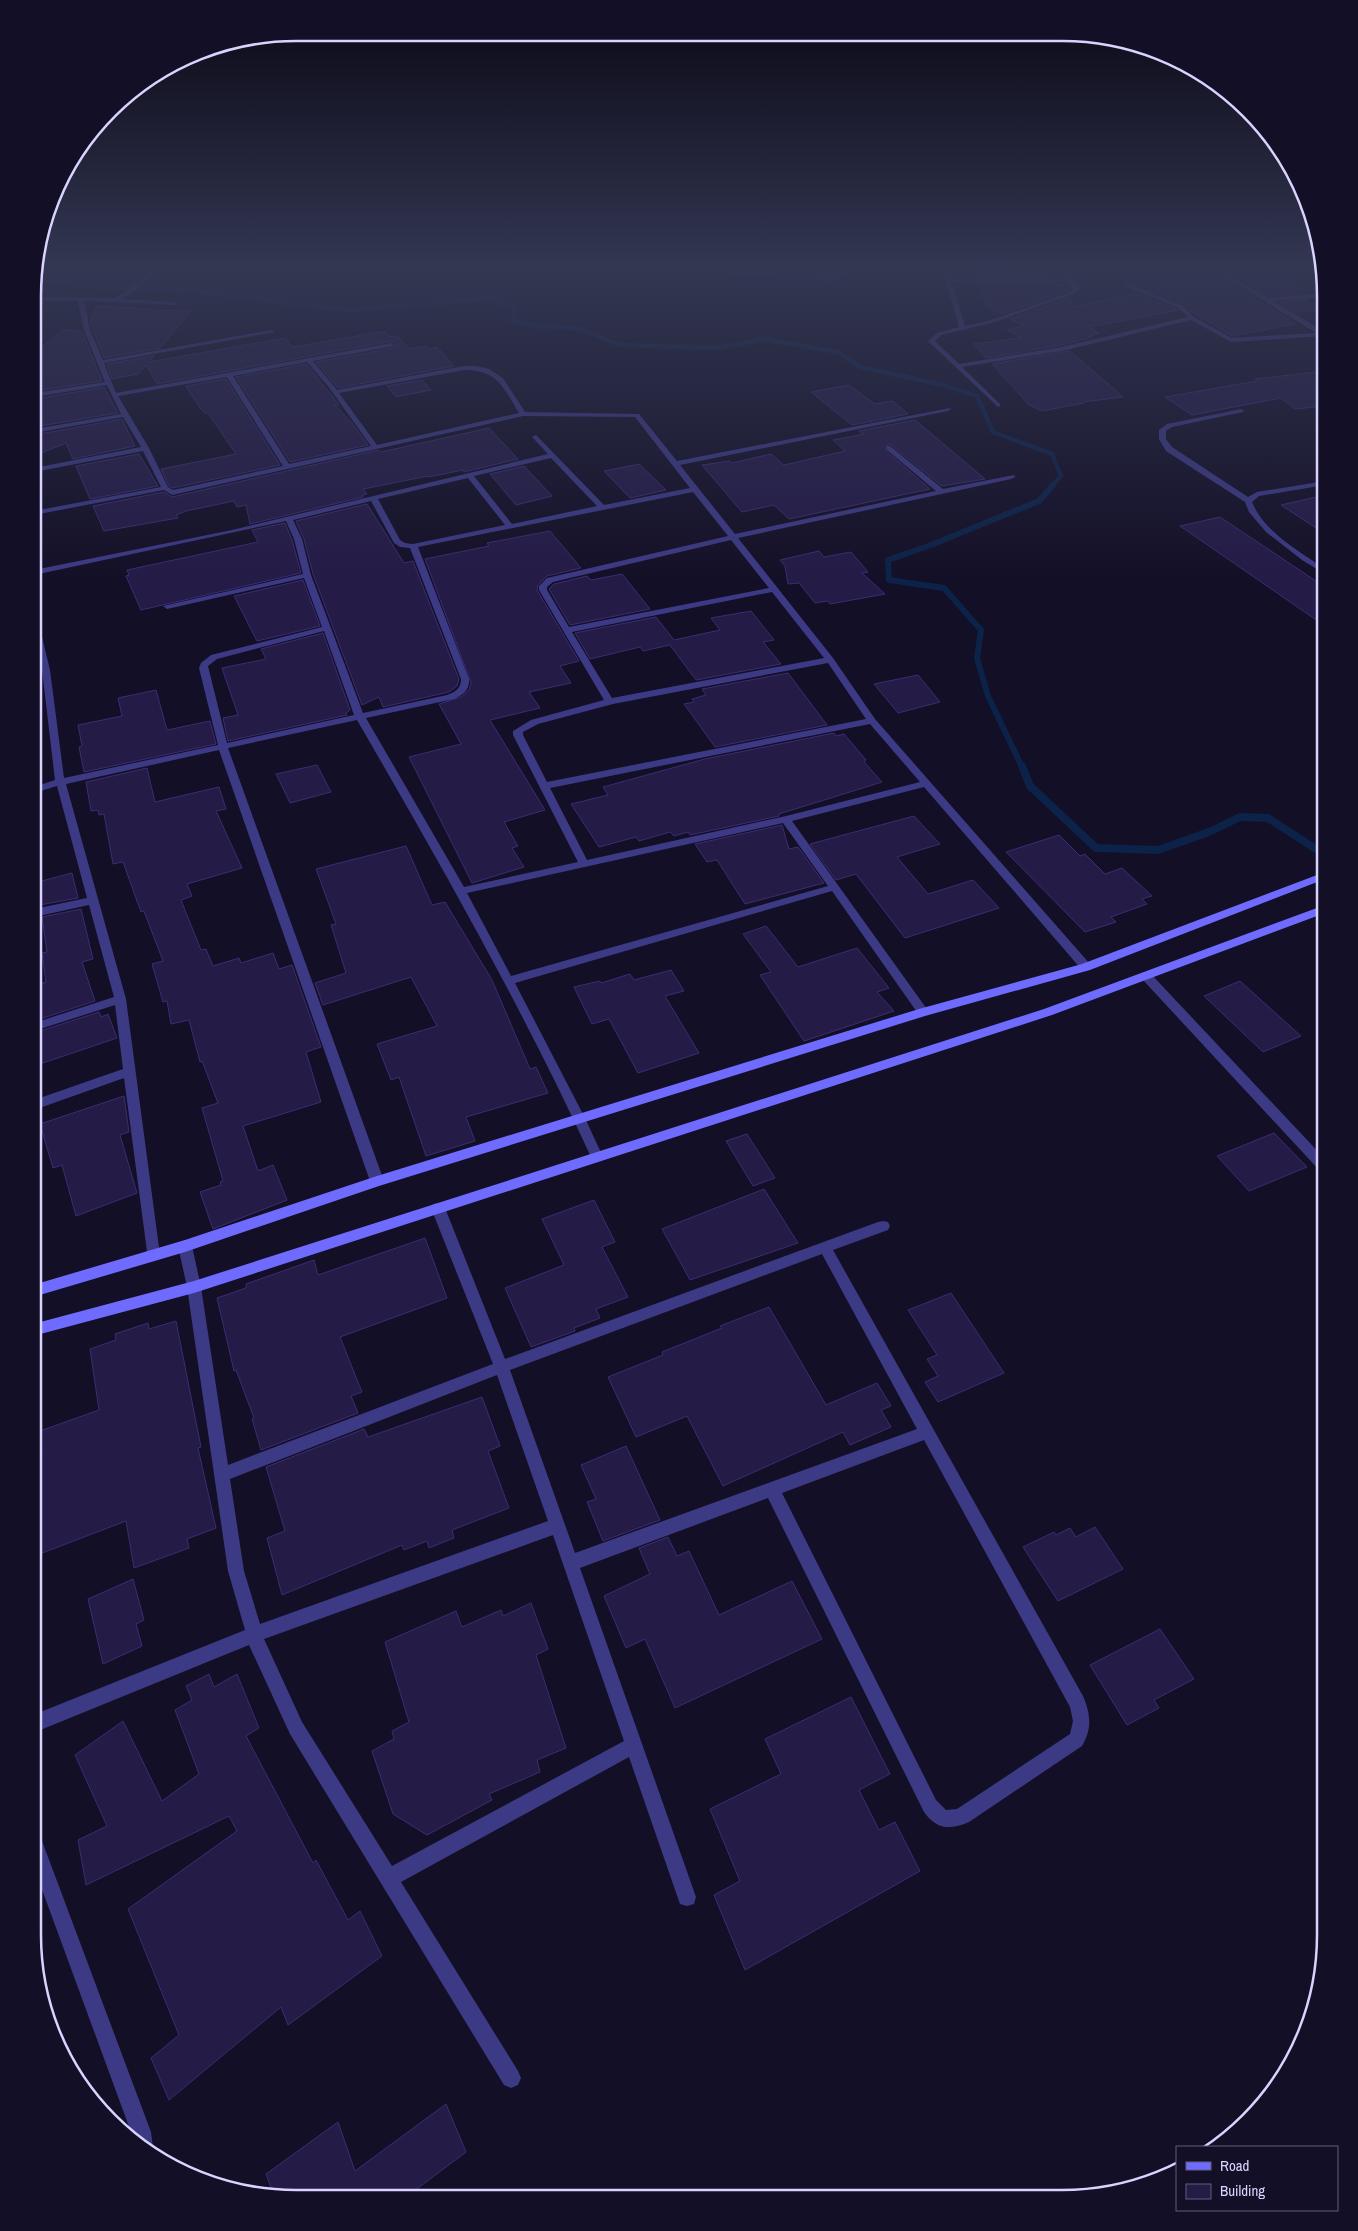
<svg xmlns="http://www.w3.org/2000/svg" width="1358" height="2231" font-family="'Archivo Narrow',sans-serif">
<style>
.lines{fill:none;stroke-linecap:round;stroke-linejoin:round}
.stream-far2{stroke:#0c2248;stroke-width:4.5}
.stream-far1{stroke:#0c2248;stroke-width:6}
.stream{stroke:#0c2248;stroke-width:8}
.building{fill:#241b47;stroke:#3b2d73}
.lane{fill:#3d3a85;fill-rule:evenodd}
.street{fill:#3d3a85;fill-rule:evenodd}
.secondary{fill:#6f6bff;fill-rule:evenodd}
.rim{fill:none;stroke:#d9d4ff;stroke-width:2.5}
</style>
<rect width="100%" height="100%" fill="#130f26"/>
<g class="lines">
<polyline class="stream-far2" points="35,274 40,279 100,287 197,291 347,310 491,298 515,307 513,321 536,326 578,328 620,345 718,348 764,339 838,352 860,367 943,385 977,396 993,432 1052,454 1061,476 1052,486"/>
<polyline class="stream-far1" points="1022,767 988,696 977,658 981,630 944,588 889,580 888,560 931,545 1039,501 1053,485"/>
<polyline class="stream" points="1022,766 1030,786 1096,848 1158,850 1209,832 1240,817 1268,818 1325,855"/>
</g>
<g class="building">
<polygon points="977,270 1042,270 1045,275 978,276"/>
<polygon points="1206,270 1224,270 1220,273 1221,277 1296,324 1232,336 1192,312 1184,304 1149,290 1152,289 1145,285 1219,276"/>
<polygon points="1248,270 1273,270 1302,289 1292,290 1297,294 1268,296 1233,275"/>
<polygon points="1049,283 1063,285 1066,291 1002,314 986,305 980,284"/>
<polygon points="1136,293 1178,310 1089,327 1099,333 1090,336 1092,337 1062,345 986,358 973,344 1021,338 1007,330 1023,326 1010,319 1069,298 1072,307"/>
<polygon points="1306,300 1319,310 1295,312 1279,302"/>
<polygon points="97,306 153,309 151,310 191,311 160,348 104,358 90,322"/>
<polygon points="62,330 82,331 102,381 35,391 35,353"/>
<polygon points="380,332 386,332 390,337 397,336 410,349 426,346 428,349 437,347 454,366 338,388 316,362 394,348 396,345 392,341 157,384 146,365 138,374 112,379 107,364 154,356 149,362 285,338 293,347"/>
<polygon points="1070,351 1123,397 1083,402 1084,403 1042,411 1029,405 992,364"/>
<polygon points="306,364 339,405 335,405 352,423 368,445 290,462 236,377"/>
<polygon points="1325,371 1325,406 1295,409 1281,398 1192,415 1165,397 1257,381 1255,379"/>
<polygon points="226,379 280,465 173,488 169,486 161,469 236,454 208,413 205,413 201,409 186,386"/>
<polygon points="422,380 431,390 396,397 387,386"/>
<polygon points="849,385 875,404 893,401 908,414 852,425 811,392"/>
<polygon points="104,387 118,413 34,427 35,399"/>
<polygon points="122,419 135,446 73,459 66,443 34,456 34,435"/>
<polygon points="915,420 985,479 942,486 891,445 887,444 886,451 930,489 789,519 774,505 742,512 702,465 730,461 732,463 771,454 784,465 845,451 833,440 864,434 859,431"/>
<polygon points="489,428 518,459 464,472 463,470 429,477 428,476 363,489 367,494 362,495 363,497 250,524 246,505 237,507 234,501 186,511 176,515 178,518 104,531 93,506 164,492 172,497 379,450 381,452"/>
<polygon points="139,454 158,486 90,499 76,466"/>
<polygon points="639,464 666,490 630,498 604,471"/>
<polygon points="524,466 552,496 516,505 490,474"/>
<polygon points="1325,495 1325,534 1281,505"/>
<polygon points="367,504 404,563 413,561 459,679 457,686 449,692 383,707 379,697 362,705 313,574 304,539 296,521"/>
<polygon points="1220,517 1325,587 1325,626 1180,526"/>
<polygon points="285,523 292,540 301,573 141,610 126,576 129,575 127,570 258,542 252,530"/>
<polygon points="550,531 581,568 547,576 538,585 537,590 579,661 560,666 571,683 529,692 540,708 490,720 545,810 504,822 518,846 512,848 524,867 472,883 409,757 461,744 439,704 461,697 469,690 471,683 425,559 489,546 487,543"/>
<polygon points="819,551 824,557 851,552 868,572 862,573 885,594 830,604 828,601 815,603 799,583 788,584 785,566 780,560"/>
<polygon points="622,574 650,609 570,625 549,589 554,584 587,576 591,580"/>
<polygon points="303,580 320,626 257,641 234,596"/>
<polygon points="751,611 774,640 763,642 781,664 696,680 670,645 643,651 640,647 590,659 575,633 656,617 674,640 720,630 711,618"/>
<polygon points="323,633 350,710 346,713 347,715 228,741 223,718 238,715 222,668 266,659 261,649"/>
<polygon points="788,673 827,725 715,747 684,704 694,702 692,699 706,695 702,689"/>
<polygon points="918,675 940,702 898,713 874,684"/>
<polygon points="156,690 167,730 210,721 216,744 84,772 79,747 82,746 78,725 122,716 118,698"/>
<polygon points="834,733 836,736 844,734 866,760 864,762 882,782 779,814 779,816 690,835 688,832 674,836 670,832 639,841 636,837 599,847 571,804 608,795 603,787 705,759"/>
<polygon points="317,765 331,792 290,803 276,774"/>
<polygon points="147,768 155,802 219,787 226,809 216,811 242,868 187,884 192,896 181,900 201,950 206,949 213,966 239,958 241,963 273,953 279,969 292,965 321,1047 306,1052 321,1102 243,1126 258,1171 273,1165 287,1200 213,1229 200,1192 221,1185 220,1182 223,1181 202,1108 218,1103 202,1061 200,1062 189,1020 171,1024 167,1001 163,1002 152,964 163,961 144,911 141,912 123,862 113,864 104,814 99,815 98,810 91,811 86,782"/>
<polygon points="914,816 940,844 897,857 928,894 973,880 999,908 905,938 856,874 836,880 810,844"/>
<polygon points="782,825 789,849 798,847 824,883 745,904 717,860 707,862 695,844"/>
<polygon points="1059,835 1080,856 1085,854 1105,874 1122,868 1152,896 1142,899 1147,904 1111,917 1116,922 1085,932 1006,852"/>
<polygon points="406,846 432,905 445,902 492,980 530,1069 536,1067 548,1093 466,1117 475,1141 426,1156 399,1077 391,1080 377,1044 437,1026 411,977 323,1005 315,983 346,973 331,925 336,924 316,869"/>
<polygon points="72,873 78,898 34,906 34,883"/>
<polygon points="81,909 93,959 82,962 95,1001 34,1021 34,986 46,982 42,953 47,952 42,917"/>
<polygon points="766,926 798,967 857,948 889,988 877,992 894,1011 804,1041 760,975 771,972 743,934"/>
<polygon points="671,970 684,991 665,996 699,1053 638,1073 609,1019 592,1024 574,987 600,981 601,983 630,974 634,980"/>
<polygon points="1240,981 1301,1036 1263,1052 1204,996"/>
<polygon points="99,1012 101,1017 108,1014 117,1038 34,1066 34,1033"/>
<polygon points="124,1096 129,1132 120,1135 137,1193 76,1216 62,1165 53,1168 40,1124"/>
<polygon points="1274,1133 1307,1167 1249,1191 1217,1156"/>
<polygon points="747,1134 775,1178 753,1186 726,1141"/>
<polygon points="764,1189 798,1243 690,1280 662,1229"/>
<polygon points="594,1200 615,1242 602,1247 628,1297 596,1309 600,1318 574,1328 575,1331 531,1347 505,1288 564,1265 542,1219"/>
<polygon points="425,1238 447,1298 340,1337 362,1392 351,1396 358,1413 261,1450 252,1419 254,1418 236,1370 234,1371 217,1298 246,1288 246,1284 314,1260 318,1275"/>
<polygon points="951,1293 1004,1373 938,1402 925,1382 938,1376 927,1359 937,1355 908,1310"/>
<polygon points="769,1307 826,1405 877,1383 891,1406 881,1410 891,1427 850,1445 843,1432 723,1486 687,1416 636,1437 608,1377 663,1355 662,1352 722,1328 720,1326"/>
<polygon points="176,1321 201,1447 198,1448 216,1528 187,1539 189,1548 134,1568 126,1521 37,1555 33,1529 33,1453 42,1450 40,1431 99,1410 90,1349 116,1340 115,1334 148,1323 149,1329"/>
<polygon points="482,1397 500,1446 488,1451 509,1508 452,1530 454,1538 429,1548 427,1541 404,1550 402,1545 282,1595 267,1538 285,1531 266,1467 364,1429 368,1437"/>
<polygon points="626,1446 660,1520 603,1541 587,1502 596,1499 581,1465"/>
<polygon points="1095,1527 1123,1569 1058,1601 1023,1547 1054,1532 1056,1535 1070,1528 1076,1537"/>
<polygon points="668,1537 677,1556 689,1551 719,1615 792,1581 822,1639 675,1708 645,1639 626,1648 604,1596 650,1574 639,1548"/>
<polygon points="133,1579 144,1620 136,1624 142,1646 103,1664 88,1599"/>
<polygon points="531,1603 548,1649 536,1655 566,1748 537,1760 540,1772 489,1794 492,1800 427,1835 393,1814 372,1751 394,1739 392,1731 409,1722 385,1642 456,1611 462,1627 501,1610 503,1616"/>
<polygon points="1160,1629 1194,1679 1154,1700 1159,1708 1127,1725 1090,1665"/>
<polygon points="209,1674 214,1687 237,1674 259,1728 246,1736 313,1863 316,1860 348,1920 360,1911 382,1956 288,2025 281,2007 169,2100 151,2058 179,2035 128,1909 237,1831 229,1816 86,1885 78,1840 107,1826 75,1755 123,1721 162,1801 199,1774 175,1710 192,1700 186,1686"/>
<polygon points="851,1697 890,1774 859,1790 879,1830 895,1822 920,1871 745,1970 714,1895 740,1881 710,1809 781,1774 765,1739"/>
<polygon points="446,2104 466,2152 406,2197 274,2196 266,2174 338,2122 355,2171"/>
</g>
<g class="lines">
<path class="lane" d="M 1241,409 L 1244,411 L 1243,412 L 1172,427 L 1166,431 L 1166,439 L 1172,447 L 1248,497 L 1257,492 L 1325,481 L 1325,485 L 1259,496 L 1252,502 C 1264,532 1299,551 1325,569 L 1325,574 L 1302,560 L 1266,532 L 1249,512 L 1245,502 L 1166,451 L 1159,439 L 1159,430 L 1167,424 Z"/>
<g class="street">
<path d="M 151,270 L 157,270 L 133,292 L 122,299 L 176,302 L 178,305 L 84,301 L 90,330 L 103,360 L 272,330 L 275,332 L 104,363 L 116,393 L 392,343 L 394,346 L 313,361 L 337,390 L 464,366 L 476,366 L 489,369 L 503,378 L 525,412 L 639,414 L 677,461 L 950,408 L 951,409 L 948,411 L 680,465 L 735,534 L 936,491 L 887,450 L 887,446 L 890,446 L 943,489 L 1014,475 L 1015,477 L 1011,479 L 738,538 L 833,658 L 875,719 L 1090,964 L 1092,967 L 1090,970 L 1082,970 L 924,787 L 792,821 L 929,1012 L 927,1015 L 919,1015 L 832,891 L 515,983 L 585,1118 L 603,1157 L 602,1161 L 592,1161 L 591,1157 C 522,1007 440,863 357,720 L 228,748 L 384,1181 L 382,1185 L 372,1185 L 370,1181 L 219,750 L 66,784 L 126,999 L 160,1255 L 158,1259 L 153,1261 L 148,1259 L 124,1078 L 34,1110 L 34,1100 L 123,1069 L 115,1005 L 34,1031 L 34,1023 L 114,997 L 89,905 L 34,917 L 34,909 L 87,898 L 57,786 L 34,793 L 34,787 L 55,780 L 42,670 L 34,639 L 34,618 L 38,620 L 50,670 L 64,778 L 218,745 L 199,668 L 201,663 L 211,655 L 322,627 L 304,578 L 167,609 L 163,606 L 303,574 L 294,539 L 286,521 L 34,575 L 34,570 L 232,530 L 548,454 L 532,437 L 536,435 L 604,505 L 690,488 L 635,417 L 523,416 L 172,495 L 164,490 L 34,515 L 34,511 L 161,487 L 143,451 L 34,472 L 34,468 L 141,447 L 123,417 L 34,433 L 35,429 L 121,414 L 107,385 L 35,397 L 35,393 L 105,382 L 84,330 L 78,301 L 35,301 L 35,297 L 115,298 L 129,290 ZM 307,362 L 328,386 L 371,446 L 289,464 L 233,376 ZM 464,370 C 498,370 503,387 519,413 L 377,445 L 339,393 ZM 227,377 L 283,466 L 173,490 L 168,487 L 149,448 L 118,396 ZM 551,458 L 597,506 L 512,524 L 474,476 ZM 468,478 L 505,525 L 413,544 L 405,543 L 400,540 L 378,499 ZM 693,492 L 728,536 L 547,578 L 539,586 L 539,590 L 604,700 L 531,720 L 513,731 L 513,735 L 578,862 L 464,887 L 366,718 L 454,699 C 463,695 470,690 469,679 L 418,547 ZM 371,501 L 394,543 L 400,547 L 410,548 L 461,679 C 461,688 456,692 447,695 L 363,713 L 311,575 L 302,539 L 293,520 ZM 731,540 L 769,588 L 569,627 L 547,590 L 547,587 L 553,582 ZM 772,592 L 824,658 L 612,698 L 572,632 ZM 324,631 L 354,715 L 227,743 L 208,666 L 217,659 ZM 828,663 L 866,719 L 547,782 L 523,735 L 523,732 L 538,724 L 613,704 ZM 870,724 L 920,782 L 786,816 L 587,860 L 550,788 ZM 783,823 L 828,886 L 511,976 L 467,893 Z"/>
<polygon points="309,270 315,270 310,274 307,272"/>
<polygon points="692,270 833,277 842,274 843,270 849,270 846,276 834,281"/>
<path d="M 943,270 L 949,270 L 951,278 L 1067,277 L 1061,270 L 1067,270 L 1079,286 L 1079,290 L 1074,294 L 992,323 L 941,335 L 935,341 L 959,364 L 1062,347 L 1188,317 L 1179,308 L 1125,286 L 1127,283 L 1183,306 L 1194,317 L 1232,338 L 1316,333 L 1222,275 L 1222,273 L 1228,270 L 1246,270 L 1228,274 L 1268,298 L 1325,293 L 1325,297 L 1273,301 L 1325,332 L 1325,336 L 1231,342 L 1191,320 L 1062,351 L 962,367 L 1000,404 L 1000,406 L 998,407 L 928,341 L 937,333 L 959,327 ZM 1069,281 L 1073,289 L 1070,292 L 988,321 L 965,326 L 952,282 Z"/>
<polygon points="1147,973 1151,974 1325,1159 1325,1172 1320,1171 1143,980 1141,977 1143,974"/>
<path d="M 438,1203 L 443,1204 L 445,1208 L 505,1359 L 878,1222 L 883,1221 L 888,1222 L 890,1226 L 888,1230 L 833,1250 L 1083,1696 C 1091,1715 1092,1728 1082,1746 L 969,1822 C 950,1830 937,1830 924,1812 L 768,1498 L 580,1568 L 696,1897 L 694,1904 L 687,1906 L 680,1904 L 629,1757 L 401,1882 L 518,2071 L 521,2078 L 518,2085 L 511,2088 L 504,2085 L 290,1734 L 249,1645 L 33,1733 L 33,1715 L 245,1630 L 228,1571 L 187,1287 L 178,1246 L 180,1242 L 185,1240 L 190,1242 L 192,1246 L 201,1287 L 228,1465 L 493,1364 L 431,1208 L 433,1204 ZM 822,1254 L 917,1429 L 575,1553 L 510,1370 ZM 497,1375 L 548,1521 L 260,1624 L 244,1571 L 230,1479 ZM 924,1440 L 1070,1707 L 1073,1721 L 1070,1734 L 957,1809 L 946,1810 L 936,1800 L 782,1493 ZM 553,1535 L 624,1741 L 392,1866 L 302,1722 L 264,1639 Z"/>
<polygon points="33,1832 39,1835 42,1841 151,2132 153,2148 151,2153 132,2140 131,2132 33,1865"/>
</g>
<g class="secondary">
<polygon points="1325,872 1325,879 1090,970 925,1016 379,1186 185,1252 33,1297 33,1285 185,1240 377,1176 919,1009 1082,964"/>
<polygon points="1325,905 1325,913 1052,1015 194,1293 33,1336 33,1324 194,1281 1044,1009"/>
</g>
</g>
<linearGradient id="sky" x2="0" y2="1"><stop stop-color="#0a0815"/><stop offset="0.46" stop-color="#333752"/><stop offset="1" stop-color="#333752" stop-opacity="0"/></linearGradient>
<rect width="1358" height="582" fill="url(#sky)"/>
<path d="M0 0H1358V2231H0ZM296 41H1062A255 255 0 0 1 1317 296V1935A255 255 0 0 1 1062 2190H296A255 255 0 0 1 41 1935V296A255 255 0 0 1 296 41Z" fill="#130f26" fill-rule="evenodd"/>
<path class="rim" d="M296 41H1062A255 255 0 0 1 1317 296V1935A255 255 0 0 1 1062 2190H296A255 255 0 0 1 41 1935V296A255 255 0 0 1 296 41Z"/>
<rect x="1176" y="2146" width="162" height="65" fill="#130f26" stroke="#625e7d"/>
<rect x="1186" y="2162" width="25" height="8" fill="#6f6bff" stroke="#625e7d"/>
<text x="1220" y="2171" font-size="15" fill="#d9d4ff">Road</text>
<rect x="1186" y="2184" width="25" height="15" fill="#241b47" stroke="#625e7d"/>
<text x="1220" y="2196" font-size="15" fill="#d9d4ff">Building</text>
</svg>
